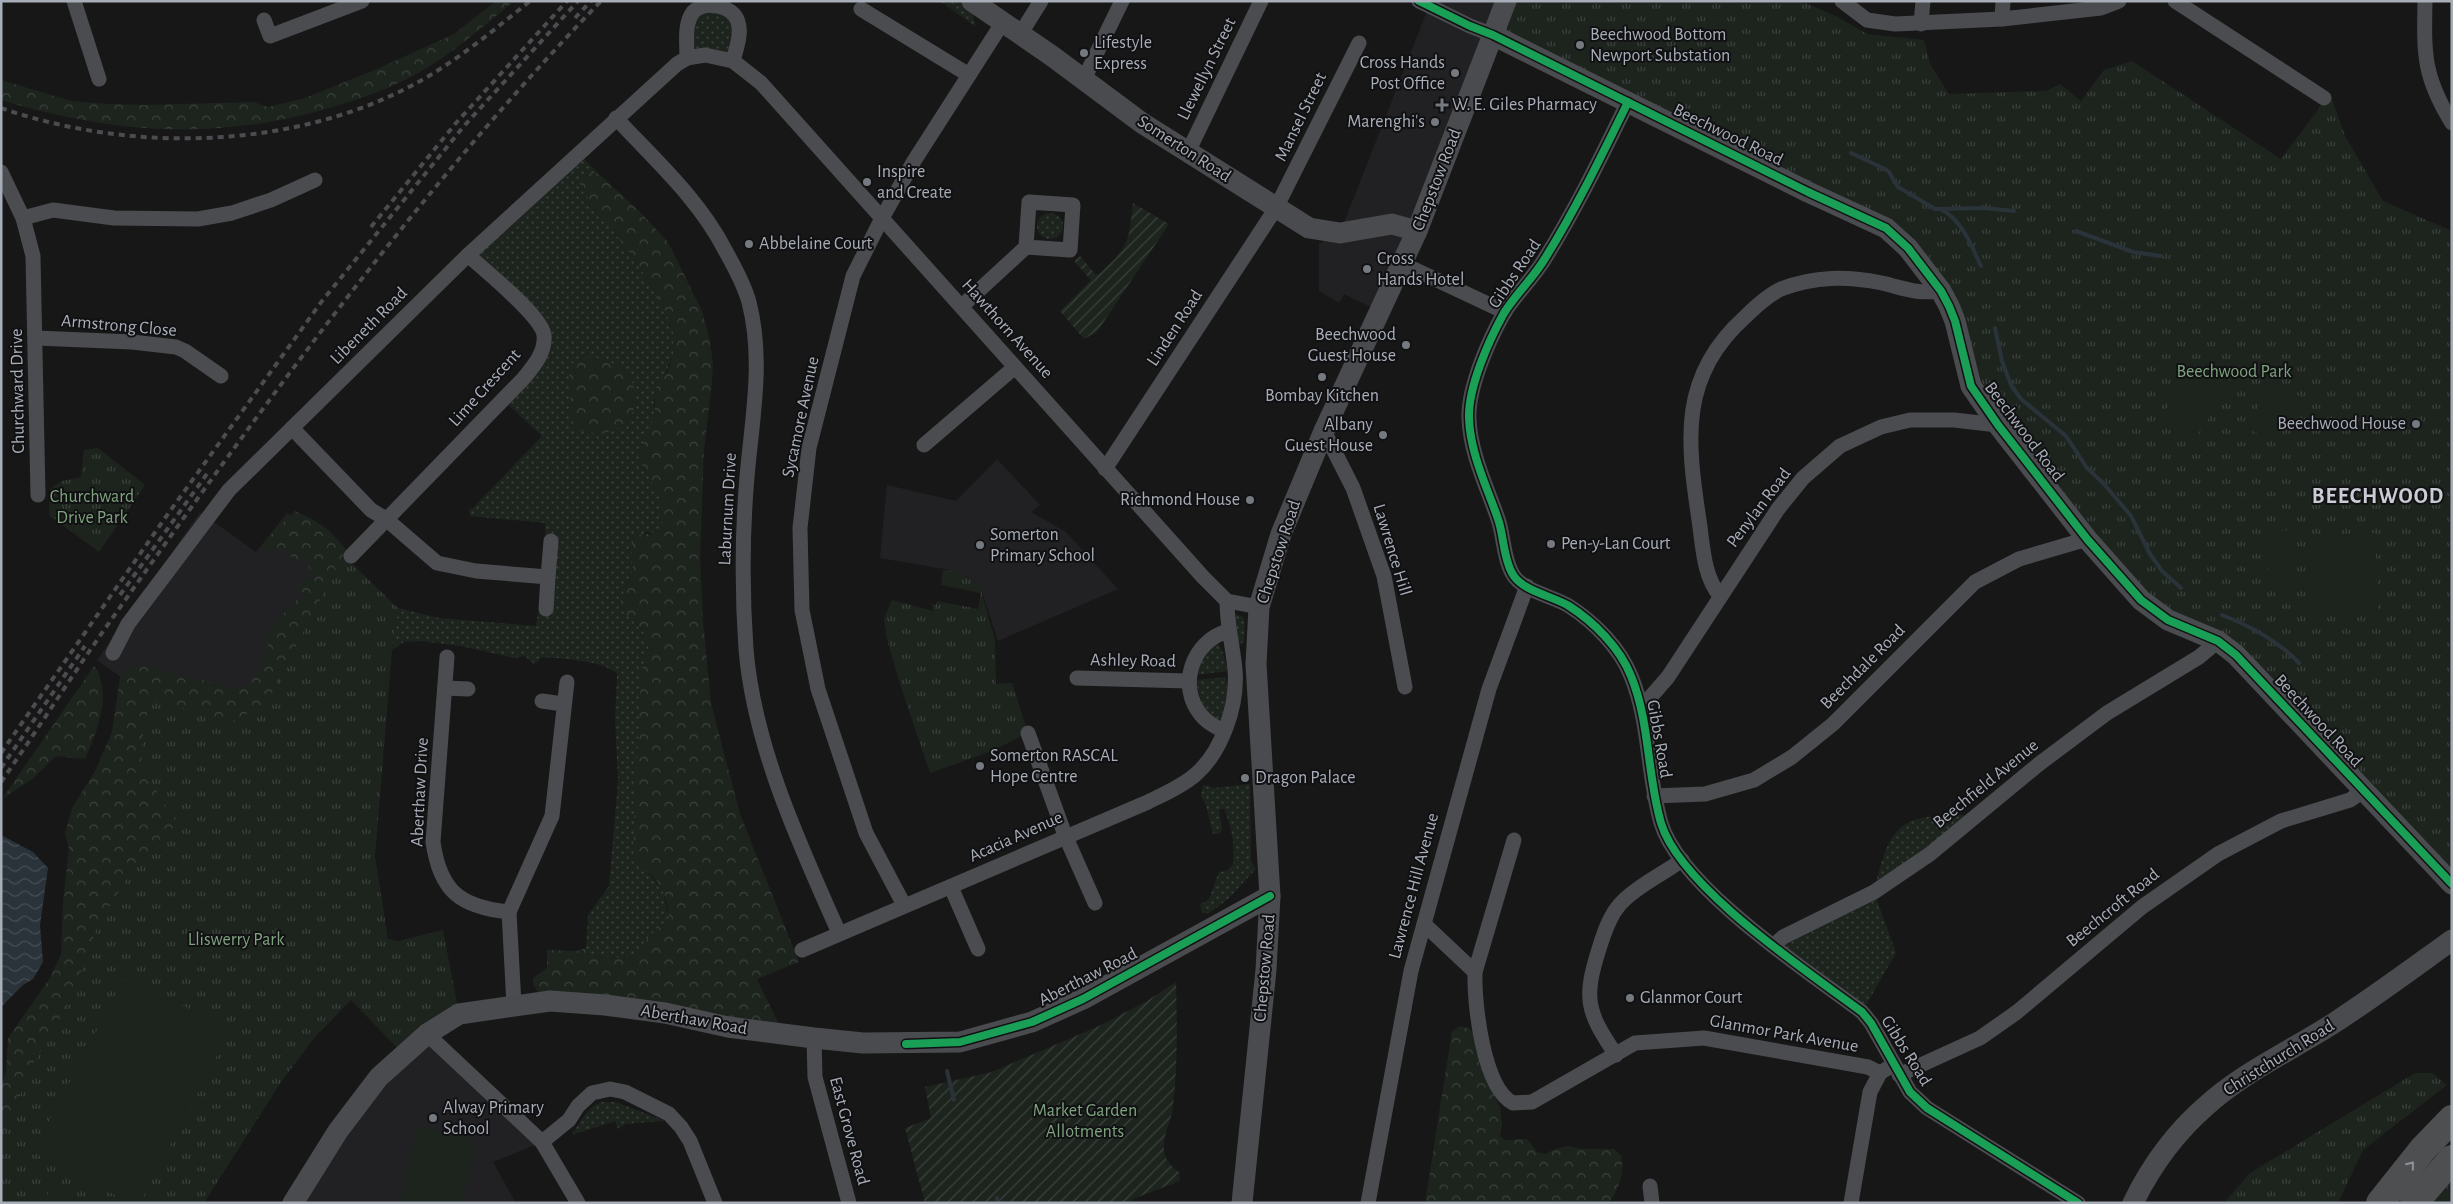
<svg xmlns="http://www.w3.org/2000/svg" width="2453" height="1204" font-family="'Alegreya Sans',sans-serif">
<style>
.built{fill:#212123}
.grass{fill:url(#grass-dots)}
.forest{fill:url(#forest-crowns)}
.park{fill:url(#park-tufts)}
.garden{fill:url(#garden-furrows)}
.pitch{fill:#1d241e}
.water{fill:url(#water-waves)}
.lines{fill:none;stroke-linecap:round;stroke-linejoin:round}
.stream{stroke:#2a3339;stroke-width:4}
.street{stroke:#4b4c50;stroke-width:15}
.secondary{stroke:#4a4b4e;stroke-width:21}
.highway{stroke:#4e4f51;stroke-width:28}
.rail{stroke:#4b4c4f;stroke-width:4;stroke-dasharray:6 5;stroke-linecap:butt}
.cycleway-casing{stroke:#111113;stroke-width:11}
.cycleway{stroke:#1a9f57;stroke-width:8}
.oneway{stroke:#8d9299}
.poi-dot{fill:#757980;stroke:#111113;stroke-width:2}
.labels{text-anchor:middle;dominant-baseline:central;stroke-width:4;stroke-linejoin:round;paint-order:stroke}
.poi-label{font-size:18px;fill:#a8aeb8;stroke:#111113;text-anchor:start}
.street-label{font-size:18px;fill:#a8aeb8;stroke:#111113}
.park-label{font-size:18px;fill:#7fa37f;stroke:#111113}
.district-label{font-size:22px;font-weight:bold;letter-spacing:1px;fill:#c9ccd4;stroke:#111113}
</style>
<defs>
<pattern id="grass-dots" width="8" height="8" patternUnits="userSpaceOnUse" patternTransform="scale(1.25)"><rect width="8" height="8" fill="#1d241e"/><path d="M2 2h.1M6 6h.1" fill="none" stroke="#3b413d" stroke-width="1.8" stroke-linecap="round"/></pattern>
<pattern id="forest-crowns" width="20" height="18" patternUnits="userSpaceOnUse" patternTransform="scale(1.25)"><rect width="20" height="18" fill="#1d241e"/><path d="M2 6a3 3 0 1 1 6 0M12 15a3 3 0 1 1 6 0" fill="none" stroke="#3b413d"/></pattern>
<pattern id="park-tufts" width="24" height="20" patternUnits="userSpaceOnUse" patternTransform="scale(1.25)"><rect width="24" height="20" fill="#1d241e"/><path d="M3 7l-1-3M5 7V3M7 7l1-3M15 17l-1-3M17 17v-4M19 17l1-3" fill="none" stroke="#3b413d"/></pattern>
<pattern id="garden-furrows" width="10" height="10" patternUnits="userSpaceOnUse" patternTransform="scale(1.25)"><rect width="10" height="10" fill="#1d241e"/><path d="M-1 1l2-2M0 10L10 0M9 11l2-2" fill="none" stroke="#3b413d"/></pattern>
<pattern id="water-waves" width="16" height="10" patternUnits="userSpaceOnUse" patternTransform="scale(1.25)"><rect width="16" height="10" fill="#2a3339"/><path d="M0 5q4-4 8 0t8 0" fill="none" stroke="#464e54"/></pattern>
</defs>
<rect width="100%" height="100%" fill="#171717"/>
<g class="built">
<polygon points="1419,1 1506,1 1379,311 1344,294 1339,303 1319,291 1319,244 1340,233 1429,6"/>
<polygon points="997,459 1040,505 1031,512 1066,532 1118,589 998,641 979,583 955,571 880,558 887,485 956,501"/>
<polygon points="200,512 256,552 287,513 343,555 267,703 231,722 151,699 97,660"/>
<polygon points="427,1034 542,1142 493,1162 516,1203 293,1203"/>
</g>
<g class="grass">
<polygon points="940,1 958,1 972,11 976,27"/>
<polygon points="693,12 733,13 733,61 687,58"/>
<path d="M 578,153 L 599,174 L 589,173 L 587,197 L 634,258 L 664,307 L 674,334 L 673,355 L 654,402 L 654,417 L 641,464 L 660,496 L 663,529 L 657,533 L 645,532 L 632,563 L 632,574 L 627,584 L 636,624 L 647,636 L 650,647 L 648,654 L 647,871 L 663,891 L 669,918 L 649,937 L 636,954 L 624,958 L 589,956 L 586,948 L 588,915 L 609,886 L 618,781 L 615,718 L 617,674 C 603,660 562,659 542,657 L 534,664 L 525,656 L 514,658 L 461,646 L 420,641 L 404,642 L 392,650 L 398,608 L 439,618 L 536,626 L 538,612 L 546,609 L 545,523 L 470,516 L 469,509 L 473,508 L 542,436 L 503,400 L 523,379 L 544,336 L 468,255 Z"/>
<circle cx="1050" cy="226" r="13"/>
<polygon points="1236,614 1243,617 1245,623 1244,641 1240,645 1233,637 1232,615"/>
<polygon points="1217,640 1223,653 1228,671 1194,675 1198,661"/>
<path d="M 1226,677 L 1228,691 L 1221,720 C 1203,716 1199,695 1196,680 Z"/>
<path d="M 1250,784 L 1251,862 L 1256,869 L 1228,899 L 1208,914 L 1202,912 L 1200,905 L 1209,899 L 1219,872 L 1226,871 L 1233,865 C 1235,846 1232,827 1224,809 L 1219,810 L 1222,829 L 1219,834 L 1213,834 L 1206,805 L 1201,796 L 1203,785 L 1214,788 Z"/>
<path d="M 1956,814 L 1974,817 L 1874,892 L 1896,953 L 1862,1012 L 1773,946 L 1874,892 C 1880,868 1886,829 1914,820 C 1927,816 1942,816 1956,814 Z"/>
<path d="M 601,1102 L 616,1102 L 665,1121 L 625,1124 L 618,1129 L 615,1121 L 572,1135 C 579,1123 588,1107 601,1102 Z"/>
</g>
<g class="forest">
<path d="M 496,1 L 514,1 C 487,24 459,47 430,66 C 397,87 359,100 322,110 C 211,141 111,133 1,100 L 1,80 L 71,101 L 108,104 L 145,105 L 254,102 L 268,107 L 305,98 L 377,69 L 454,34 Z"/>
<path d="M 589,173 L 599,174 L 639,211 L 668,242 L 702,311 L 709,337 L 713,363 L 712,383 L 704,449 L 700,558 L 703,621 L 711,703 L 740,814 L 799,962 L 757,979 L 784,1035 L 544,1001 L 533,984 L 533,978 L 547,968 L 547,950 L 577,951 L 586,948 L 589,956 L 624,958 L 636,954 L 649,937 L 669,918 C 668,903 664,888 653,877 C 644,867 639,866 633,852 L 641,672 C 651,647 653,640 633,620 C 630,617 623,613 622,609 C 617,596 630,585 632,573 C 634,559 628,547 637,535 L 657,533 L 663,529 L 660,496 L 641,464 L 640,453 L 654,417 L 656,390 L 668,371 L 673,355 L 674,335 L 664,307 L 634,258 L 580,188 L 580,181 Z"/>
<path d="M 589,356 C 601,358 619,364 628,374 C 633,380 634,388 635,396 C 637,429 603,440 576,429 L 572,420 L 569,369 C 574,360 579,357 589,356 Z"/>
<path d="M 295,511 C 320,522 331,530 347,551 L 346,564 L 262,711 L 244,723 L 211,721 L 150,778 L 177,824 L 138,861 L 99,925 L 71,1000 L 29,1071 L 12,1118 L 1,1136 L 1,1085 L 6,1072 L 8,1038 L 50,978 L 61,954 L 63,901 L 69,849 L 65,833 L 72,808 L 95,771 L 112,732 L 120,677 L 122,678 L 125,669 L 152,666 L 186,679 L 198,679 L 237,689 L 249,685 L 263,661 L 268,647 L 267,634 C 280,620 288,603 306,594 L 300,591 L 297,585 L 303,579 L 314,577 L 304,558 L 295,561 C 286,550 278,547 264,551 L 261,548 L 267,538 Z"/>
<path d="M 94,666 C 113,692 97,732 85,759 L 56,756 L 31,780 L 2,799 Z"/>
<path d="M 1460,1026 L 1470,1029 L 1478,1041 L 1486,1080 L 1500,1107 L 1502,1124 L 1500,1136 L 1505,1140 L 1527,1139 L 1537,1152 L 1545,1154 L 1555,1149 L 1568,1146 L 1580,1149 L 1614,1149 L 1621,1155 C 1625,1173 1619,1188 1609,1203 L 1425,1203 L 1452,1031 Z"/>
<polygon points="2452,1177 2452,1203 2428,1203"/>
</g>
<g class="park">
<polygon points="1506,1 1801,1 1836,16 1867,34 1924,40 1930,64 1949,94 2046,91 2060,84 2081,101 2104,70 2132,61 2281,159 2330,94 2345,136 2383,201 2452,231 2452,884 2252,671 2168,620 1998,425 1955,321 1908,248 1493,35"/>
<polygon points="98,448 145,485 99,552 49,515 50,489 62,481 81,477 84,450"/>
<path d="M 343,555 L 398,608 L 392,650 L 375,856 L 388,939 L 398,941 L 443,930 L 459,1014 L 403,1054 L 351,1000 L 315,1037 L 281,1082 L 204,1203 L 1,1203 L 1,1136 L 12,1118 L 29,1071 L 71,1000 L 98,925 L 138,861 L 177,824 C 168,807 144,775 142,758 C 140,738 147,718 151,699 L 231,722 L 267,703 Z"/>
<polygon points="943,570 955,571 979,583 995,641 996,684 1012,683 1028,733 989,752 930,773 899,681 887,639 884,618 892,600 933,611 934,606 927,603 936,605 937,601 978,609 981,593 941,585"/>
<polygon points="2415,1073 2432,1073 2447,1085 2363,1150 2338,1203 2224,1203 2250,1173"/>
</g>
<g class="garden">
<path d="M 1133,203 L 1169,224 L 1097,332 L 1084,339 L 1060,311 L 1091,280 L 1074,261 L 1080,256 L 1095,274 L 1099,274 C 1130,245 1128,244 1133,203 Z"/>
<path d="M 1176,982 C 1177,1024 1178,1064 1173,1106 C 1172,1121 1162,1135 1164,1151 C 1165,1160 1172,1167 1179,1172 L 1180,1181 L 1133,1199 L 1131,1203 L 925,1203 L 905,1128 L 931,1118 L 925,1087 L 992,1072 L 1029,1056 L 1099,1026 L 1147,1001 Z"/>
</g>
<g class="pitch">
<polygon points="2199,360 2233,383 2195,438 2162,415"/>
<polygon points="2272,382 2301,397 2276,443 2247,428"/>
<polygon points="2295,530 2296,589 2268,590 2267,531"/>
<polygon points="2375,533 2378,612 2310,614 2307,536"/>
<polygon points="125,976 230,1030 140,1203 130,1203 33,1152"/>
<polygon points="418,1126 468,1138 475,1149 462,1203 400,1203"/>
<polygon points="52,1186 85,1203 43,1203"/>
</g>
<polygon class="water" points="1,835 33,852 48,868 40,925 43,962 33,979 23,985 1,1007"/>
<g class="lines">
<g class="stream">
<polyline points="1851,153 1885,169 1889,172 1898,187 1935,209 1984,208 2014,211"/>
<path d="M 1942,210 C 1962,220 1972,247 1981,266"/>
<polyline points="2076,231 2133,252 2161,256"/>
<polyline points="1995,328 2002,361 2011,385 2021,399 2066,436 2087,468 2104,484 2131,516 2150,554 2162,571 2181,588"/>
<path d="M 2222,615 C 2250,626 2278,641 2299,663"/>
<polyline points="947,1071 954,1100"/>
<polyline points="997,1198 998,1203"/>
</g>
<g class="street">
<polyline points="74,1 99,79"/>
<polyline points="1419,1 1470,26 1493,35"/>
<polyline points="1842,1 1867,20 1895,24 2002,19 2101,8 2119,1"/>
<polyline points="2175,1 2324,98"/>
<path d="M 2425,1 C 2424,54 2423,76 2452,123"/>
<polyline points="861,9 969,75"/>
<polyline points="2002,19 2003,1"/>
<polyline points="264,20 270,36 362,1"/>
<polyline points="1921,24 1923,1"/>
<polyline points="1021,33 1041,1"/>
<path d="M 733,61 L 705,55 L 687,58 C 687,43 684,24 693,12 C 705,0 733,5 738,22 C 742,34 736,49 733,61 L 761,83 L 1203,577 L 1227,601 L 1259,607"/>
<polyline points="1084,79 1122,1"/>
<path d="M 1628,102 C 1602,155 1576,209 1544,260 C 1533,278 1516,294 1504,313 C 1489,340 1468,387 1469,418 C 1470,453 1487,487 1498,519 C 1504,536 1503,557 1512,573 C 1521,591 1553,596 1569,606 C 1594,622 1620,648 1631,676 C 1650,722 1647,775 1661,823 C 1680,887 1807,971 1862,1012 L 1871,1023 L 1910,1092 L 1927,1108 L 2078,1203"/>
<path d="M 616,118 C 654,159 699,199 725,250 C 734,266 744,284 749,302 C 764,361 752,418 747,477 C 742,535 742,592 746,649 C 754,747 800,845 839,933"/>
<polyline points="1188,152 1261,1"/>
<polyline points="1,172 23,218 33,256 38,495"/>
<polyline points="23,218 53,210 114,218 198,219 232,213 271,200 315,180"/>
<polyline points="1403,264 1505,312"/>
<polyline points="962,306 1026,247 1029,202 1073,205 1070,250 1026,247"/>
<polyline points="36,338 132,342 176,347 185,351 221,376"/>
<polyline points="292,428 371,510 386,519 437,563 476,571 548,577 546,609"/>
<polyline points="1324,431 1353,488 1384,576 1405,687"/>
<polyline points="924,445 1015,367"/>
<polyline points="1105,469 1276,208 1359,43"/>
<path d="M 351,556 L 523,379 C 533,367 546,352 544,335 C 541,315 484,270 468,255"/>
<polyline points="548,577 551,541"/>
<path d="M 1720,596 C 1703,575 1703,546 1699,520 C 1687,440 1679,376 1745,317 C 1755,307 1768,295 1781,289 C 1815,276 1847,276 1882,283 C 1907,289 1915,294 1941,291"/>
<polyline points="113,653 128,624 229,490 468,255 677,64 687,58"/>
<path d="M 447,657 L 433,842 C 440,892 461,907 509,912"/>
<polyline points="1077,678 1188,681"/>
<polyline points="445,688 468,689"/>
<polyline points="542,701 563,704"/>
<polyline points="1641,708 1668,677 1778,509 1803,478 1840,446 1881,427 1910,420 1954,420 1998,425"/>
<path d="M 1223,731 C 1215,726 1207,723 1201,715 C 1177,686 1192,641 1228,631"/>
<polyline points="1028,733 1065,835 1095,903"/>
<polyline points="1654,796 1705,794 1754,780 1792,757 1833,724 1975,582 2019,559 2087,539"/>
<polyline points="951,887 978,949"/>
<polyline points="904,905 866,833 818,689 802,610 800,528 809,448 853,276 881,220 914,161 1003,22"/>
<path d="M 1424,924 L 1475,972 C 1474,1003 1483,1088 1513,1103 L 1532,1102 L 1635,1043 L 1704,1038 L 1868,1067 L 1880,1073"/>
<polyline points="1773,946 1783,937 1874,892 1930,854 2039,764 2107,713 2199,657 2218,641"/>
<path d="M 802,950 L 1148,802 C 1164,794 1181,787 1195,775 C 1222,752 1238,705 1235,670 C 1233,646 1227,627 1227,601"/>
<polyline points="1475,972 1514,840"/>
<polyline points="514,1005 509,912 552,816 567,682"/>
<polyline points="427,1034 542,1142 578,1203"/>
<polyline points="814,1038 815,1077 849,1203"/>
<path d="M 1616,1055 C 1587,1012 1583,999 1599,949 C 1603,936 1608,920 1617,908 C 1630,890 1663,874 1682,860"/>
<polyline points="1899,1075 1980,1038 2017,1012 2142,907 2218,854 2281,821 2350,800 2363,791"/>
<polyline points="542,1142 569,1120 578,1106 592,1093 610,1089 625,1092 669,1114 681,1127 690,1141 715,1203"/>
<polyline points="1650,1186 1652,1203"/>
<polyline points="1368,1203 1411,971 1489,689 1527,586"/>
<polyline points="1851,1203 1870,1092 1880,1073 1888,1068"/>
</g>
<g class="secondary">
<polyline points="972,1 1052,56 1142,123 1309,228 1340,233 1392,224 1417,231"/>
<polyline points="1493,35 1808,192 1886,228 1908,248 1941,291 1949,306 1955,321 1971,386 1998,425 2087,539 2141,600 2168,620 2218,641 2236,655 2452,884"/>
<polyline points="293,1203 338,1131 379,1077 427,1034 459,1014 550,1001 605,1005 665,1013 728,1027 814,1038 863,1043 960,1042 1032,1022 1083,999 1270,896"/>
<polyline points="1242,1203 1266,970 1270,896 1256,664 1259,607 1281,534 1324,431 1417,231 1506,1"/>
<path d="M 2133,1203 C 2151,1166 2175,1133 2206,1106 C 2242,1073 2292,1050 2334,1023 C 2374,997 2413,968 2452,940"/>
</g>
<g class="highway">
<polyline points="2380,1203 2423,1149 2452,1119"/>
<polyline points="2414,1203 2452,1159"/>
</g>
<g class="rail">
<polyline points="575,18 591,1"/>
<path d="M 1,108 C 128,152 282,150 403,90 C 450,67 490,33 530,1"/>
<polyline points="371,227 456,123 567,1"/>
<polyline points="120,595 209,471"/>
<polyline points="1,753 165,518 322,301 464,126 578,1"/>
<polyline points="1,768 85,646"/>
<path d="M 1,782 C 36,732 69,680 104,630 C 258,412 415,194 601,1"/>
</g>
<g class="cycleway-casing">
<g id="cycleway">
<polyline points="1419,1 1470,26 1493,35 1808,192 1886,228 1908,248 1941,291 1949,306 1955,321 1971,386 1998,425 2087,539 2141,600 2168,620 2218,641 2236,655 2452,884"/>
<path d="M 1628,102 C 1602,155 1576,209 1544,260 C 1533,278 1516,294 1504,313 C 1489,340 1468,387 1469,418 C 1470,453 1487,487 1498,519 C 1504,536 1503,557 1512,573 C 1521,591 1553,596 1569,606 C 1594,622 1620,648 1631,676 C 1650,722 1647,775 1661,823 C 1680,887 1807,971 1862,1012 L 1871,1023 L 1910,1092 L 1927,1108 L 2078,1203"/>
<polyline points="906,1044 960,1042 1032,1022 1083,999 1270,896"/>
</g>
</g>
<use href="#cycleway" class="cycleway"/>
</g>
<defs><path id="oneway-chevron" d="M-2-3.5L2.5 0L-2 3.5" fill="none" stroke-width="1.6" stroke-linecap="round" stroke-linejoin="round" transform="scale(1.25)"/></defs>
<use class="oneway" href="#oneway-chevron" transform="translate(2411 1165) rotate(-51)"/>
<g class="poi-dot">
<circle cx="1580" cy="45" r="5"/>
<circle cx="1084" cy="53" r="5"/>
<circle cx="1455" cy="73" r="5"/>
<path d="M1439.5 97.5h5v5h5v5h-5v5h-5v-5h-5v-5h5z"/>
<circle cx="1435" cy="122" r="5"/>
<circle cx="867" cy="182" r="5"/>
<circle cx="749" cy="244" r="5"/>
<circle cx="1367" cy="269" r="5"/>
<circle cx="1406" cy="345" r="5"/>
<circle cx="1322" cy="377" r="5"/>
<circle cx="2416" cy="424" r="5"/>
<circle cx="1383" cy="435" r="5"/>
<circle cx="1250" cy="500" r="5"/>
<circle cx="1551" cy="544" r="5"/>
<circle cx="980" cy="545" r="5"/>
<circle cx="980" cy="766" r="5"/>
<circle cx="1245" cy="778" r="5"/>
<circle cx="1630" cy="998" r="5"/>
<circle cx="433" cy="1118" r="5"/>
</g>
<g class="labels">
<g class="poi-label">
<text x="1590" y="35">Beechwood Bottom<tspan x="1590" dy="21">Newport Substation</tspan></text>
<text x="1094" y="43">Lifestyle<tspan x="1094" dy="21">Express</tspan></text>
<text x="1445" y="63" text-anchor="end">Cross Hands<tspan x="1445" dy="21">Post Office</tspan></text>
<text x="1452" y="105">W. E. Giles Pharmacy</text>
<text x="1425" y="122" text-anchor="end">Marenghi's</text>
<text x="877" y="172">Inspire<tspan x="877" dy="21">and Create</tspan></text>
<text x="759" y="244">Abbelaine Court</text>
<text x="1377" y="259">Cross<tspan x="1377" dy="21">Hands Hotel</tspan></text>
<text x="1396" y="335" text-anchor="end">Beechwood<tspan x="1396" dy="21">Guest House</tspan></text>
<text x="1322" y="396" text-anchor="middle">Bombay Kitchen</text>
<text x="2406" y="424" text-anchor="end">Beechwood House</text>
<text x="1373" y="425" text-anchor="end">Albany<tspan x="1373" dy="21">Guest House</tspan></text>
<text x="1240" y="500" text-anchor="end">Richmond House</text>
<text x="990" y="535">Somerton<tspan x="990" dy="21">Primary School</tspan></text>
<text x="1561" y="544">Pen-y-Lan Court</text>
<text x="990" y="756">Somerton RASCAL<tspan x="990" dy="21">Hope Centre</tspan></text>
<text x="1255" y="778">Dragon Palace</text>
<text x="1640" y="998">Glanmor Court</text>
<text x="443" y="1108">Alway Primary<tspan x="443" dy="21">School</tspan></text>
</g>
<g class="street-label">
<text transform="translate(1207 69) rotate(-64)">Llewellyn Street</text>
<text transform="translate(1301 117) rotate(-64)">Mansel Street</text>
<text transform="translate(1728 135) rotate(26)">Beechwood Road</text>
<text transform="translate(1184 149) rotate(33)">Somerton Road</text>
<text transform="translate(1437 180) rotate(-69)">Chepstow Road</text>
<text transform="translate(1515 274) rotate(-56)">Gibbs Road</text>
<text transform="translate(119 326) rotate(5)">Armstrong Close</text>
<text transform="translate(369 326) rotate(-45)">Libeneth Road</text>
<text transform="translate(1175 328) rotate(-57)">Linden Road</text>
<text transform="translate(1007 329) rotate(48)">Hawthorn Avenue</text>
<text transform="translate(485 388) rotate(-48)">Lime Crescent</text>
<text transform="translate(18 391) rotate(-91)">Churchward Drive</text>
<text transform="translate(801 417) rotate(-78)">Sycamore Avenue</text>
<text transform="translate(2024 432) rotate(53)">Beechwood Road</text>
<text transform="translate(1759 508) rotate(-53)">Penylan Road</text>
<text transform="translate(728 509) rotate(-87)">Laburnum Drive</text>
<text transform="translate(1392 550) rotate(73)">Lawrence Hill</text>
<text transform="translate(1279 552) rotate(-72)">Chepstow Road</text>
<text transform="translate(1133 661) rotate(1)">Ashley Road</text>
<text transform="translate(1863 667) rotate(-45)">Beechdale Road</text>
<text transform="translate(2318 721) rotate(47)">Beechwood Road</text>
<text transform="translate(1659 739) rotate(80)">Gibbs Road</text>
<text transform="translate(1986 784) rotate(-39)">Beechfield Avenue</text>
<text transform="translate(420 792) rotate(-87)">Aberthaw Drive</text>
<text transform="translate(1016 837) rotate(-24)">Acacia Avenue</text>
<text transform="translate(1414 886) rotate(-75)">Lawrence Hill Avenue</text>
<text transform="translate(2113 908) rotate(-39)">Beechcroft Road</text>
<text transform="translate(1265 968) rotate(-85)">Chepstow Road</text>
<text transform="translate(1088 977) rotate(-27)">Aberthaw Road</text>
<text transform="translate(694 1020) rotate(10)">Aberthaw Road</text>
<text transform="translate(1784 1034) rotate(10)">Glanmor Park Avenue</text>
<text transform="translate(1906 1051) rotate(58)">Gibbs Road</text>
<text transform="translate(2279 1058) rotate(-32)">Christchurch Road</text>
<text transform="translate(849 1131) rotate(75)">East Grove Road</text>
</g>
<g class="park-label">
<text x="2234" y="372">Beechwood Park</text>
<text x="92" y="497">Churchward<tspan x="92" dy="21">Drive Park</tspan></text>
<text x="236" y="940">Lliswerry Park</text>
<text x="1085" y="1111">Market Garden<tspan x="1085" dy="21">Allotments</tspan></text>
</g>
<g class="district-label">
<text x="2378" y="496">BEECHWOOD</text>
</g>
</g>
<rect width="2453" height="1204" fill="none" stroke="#a8aeb8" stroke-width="5"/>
</svg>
